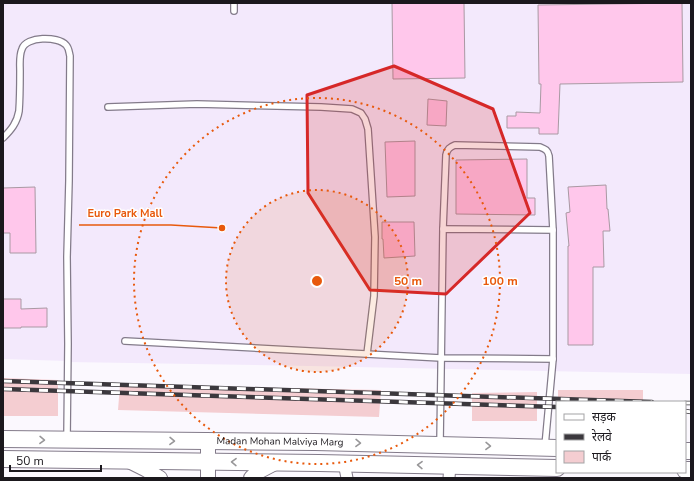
<svg xmlns="http://www.w3.org/2000/svg" width="694" height="481" font-family="'Nunito Sans','Noto Sans Devanagari',sans-serif">
<style>
.built{fill:#f3e9fc}
.green{fill:#f4cdd1}
.building{fill:#ffc7eb;stroke:#a999a3}
.lines{fill:none;stroke-linecap:round;stroke-linejoin:round}
.service-casing{stroke:#837b8a;stroke-width:8}
.minor-casing{stroke:#837b8a;stroke-width:13}
.tertiary-casing{stroke:#837b8a;stroke-width:16}
.secondary-casing{stroke:#837b8a;stroke-width:18}
.service{stroke:#fff;stroke-width:5.5}
.minor{stroke:#fff;stroke-width:11}
.tertiary{stroke:#fff;stroke-width:14}
.secondary{stroke:#fff;stroke-width:16}
.rail-casing{stroke:#3b383d;stroke-width:4.5}
.rail{stroke:#fff;stroke-width:3;stroke-dasharray:9;stroke-linecap:butt}
.oneway{stroke:#989799}
.marked{fill:#d62828;fill-opacity:0.2;stroke:#d62828;stroke-width:3;stroke-linejoin:round}
.ring{fill:none;stroke:#e8590c;stroke-width:2;stroke-dasharray:2 4}
.labels{text-anchor:middle;dominant-baseline:central;stroke-width:3;stroke-linejoin:round;paint-order:stroke}
.street-label{font-size:10px;fill:#1b181d;stroke:#fff}
.centre{fill:#e8590c;stroke:#fff;stroke-width:2}
.ring-label{font-size:12px;text-anchor:middle;font-weight:bold;fill:#e8590c;stroke:#fff;stroke-width:3;stroke-linejoin:round;paint-order:stroke}
.leader{fill:none;stroke:#e8590c;stroke-width:1.5}
.callout-dot{fill:#e8590c;stroke:#fff;stroke-width:1.5}
.callout-label{font-size:11px;text-anchor:middle;font-weight:bold;fill:#e8590c;stroke:#fff;stroke-width:3;stroke-linejoin:round;paint-order:stroke}
</style>
<rect width="100%" height="100%" fill="#fbf8fe"/>
<polygon class="built" points="3,3 691,3 691,374 309,366 68,362 68,361 3,359"/>
<g class="green">
<polygon points="3,378 58,380 58,416 3,416"/>
<polygon points="120,385 381,390 379,417 118,410"/>
<rect x="558" y="390" width="85" height="12"/>
<polygon points="537,392 537,421 472,421 472,393"/>
</g>
<g class="building">
<polygon points="392,3 464,3 465,78 393,79"/>
<polygon points="682,3 683,82 560,84 558,134 539,134 539,128 507,128 507,116 516,116 516,112 540,113 541,84 539,84 538,5"/>
<polygon points="428,99 447,101 446,126 427,125"/>
<polygon points="415,141 415,196 387,197 385,142"/>
<polygon points="527,159 527,198 535,198 535,215 456,214 456,160"/>
<polygon points="606,185 607,209 608,209 610,231 603,231 604,267 593,267 593,345 568,345 568,246 569,246 566,213 570,212 568,187"/>
<polygon points="35,187 36,253 10,253 10,233 3,233 3,188"/>
<polygon points="382,222 414,222 415,256 384,258 383,239 382,239"/>
<polygon points="3,299 21,299 21,309 47,308 47,327 21,327 21,328 3,328"/>
</g>
<g class="lines">
<g class="service-casing">
<g id="service">
<polyline points="234,11 234,3"/>
<polyline points="108,107 197,104 321,107 352,109 361,113 365,119 368,129 375,237 374,296 367,354"/>
<path d="M 3,138 C 11,130 17,123 19,111 C 20,98 20,84 20,71 C 20,64 19,56 22,49 C 26,36 58,36 66,45 C 69,48 69,52 70,56 L 69,181 L 67,257 L 68,344 L 67,438"/>
<path d="M 443,229 L 446,155 C 447,149 450,147 455,145 L 540,147 C 545,149 548,150 549,156 L 553,230"/>
<polyline points="125,341 441,358 553,359"/>
<polyline points="440,443 443,229 553,230 553,359 545,446"/>
</g>
</g>
<g class="minor-casing">
<g id="minor">
<polyline points="344,463 347,478"/>
<polyline points="449,478 450,465"/>
</g>
</g>
<g class="tertiary-casing">
<g id="tertiary">
<polyline points="129,461 145,469 160,478"/>
<polyline points="208,478 208,441"/>
<polyline points="251,478 256,473 277,462"/>
</g>
</g>
<g class="secondary-casing">
<g id="secondary">
<path id="s1" d="M 3,439 L 315,442 L 557,448"/>
<polyline points="685,451 691,451"/>
<polyline points="3,459 319,463 557,468"/>
<polyline points="685,470 691,470"/>
</g>
</g>
<use href="#service" class="service"/>
<use href="#minor" class="minor"/>
<use href="#tertiary" class="tertiary"/>
<use href="#secondary" class="secondary"/>
<g class="rail-casing">
<g id="rail">
<polyline points="3,381 652,402"/>
<polyline points="3,389 557,407"/>
<polyline points="685,403 691,403"/>
<polyline points="685,411 691,412"/>
</g>
</g>
<use href="#rail" class="rail"/>
</g>
<defs><path id="oneway-chevron" d="M-2-3.5L2.5 0L-2 3.5" fill="none" stroke-width="1.6" stroke-linecap="round" stroke-linejoin="round"/></defs>
<g class="oneway">
<use href="#oneway-chevron" transform="translate(42 440) rotate(1)"/>
<use href="#oneway-chevron" transform="translate(172 441) rotate(1)"/>
<use href="#oneway-chevron" transform="translate(358 443) rotate(1)"/>
<use href="#oneway-chevron" transform="translate(488 446) rotate(1)"/>
<use href="#oneway-chevron" transform="translate(234 462) rotate(-179)"/>
<use href="#oneway-chevron" transform="translate(420 465) rotate(-179)"/>
</g>
<path class="marked" d="M 394,66 L 493,109 L 530,213 L 446,294 L 370,290 L 308,193 L 307,95 Z"/>
<circle cx="317" cy="281" r="91" fill="#e8590c" fill-opacity=".12"/>
<g class="ring">
<circle cx="317" cy="281" r="91"/>
<circle cx="317" cy="281" r="183"/>
</g>
<g class="labels">
<g class="street-label">
<text stroke="none"><textPath href="#s1" startOffset="277">Madan Mohan Malviya Marg</textPath></text>
</g>
</g>
<circle cx="317" cy="281" r="6" class="centre"/>
<g class="ring-label">
<text x="408" y="285">50 m</text>
<text x="500" y="285">100 m</text>
</g>
<path class="leader" d="M222 228L171 225H79"/>
<circle class="callout-dot" cx="222" cy="228" r="4"/>
<g class="callout-label">
<text x="125" y="217">Euro Park Mall</text>
</g>
<rect width="694" height="481" fill="none" stroke="#1b181d" stroke-width="8"/>
<rect x="556" y="401" width="130" height="72" fill="#ffffff" stroke="#a4a3a5"/>
<rect x="564" y="414" width="20" height="6" fill="#ffffff" stroke="#a4a3a5"/>
<text x="592" y="421" font-size="12" fill="#1b181d">सड़क</text>
<rect x="564" y="434" width="20" height="6" fill="#3b383d" stroke="#a4a3a5"/>
<text x="592" y="441" font-size="12" fill="#1b181d">रेलवे</text>
<rect x="564" y="451" width="20" height="12" fill="#f4cdd1" stroke="#a4a3a5"/>
<text x="592" y="461" font-size="12" fill="#1b181d">पार्क</text>
<path d="M10 465v6h91v-6" fill="none" stroke="#1b181d" stroke-width="2"/>
<text x="16" y="465" font-size="12" fill="#1b181d" stroke="#ffffff" stroke-width="3" paint-order="stroke">50 m</text>
</svg>
